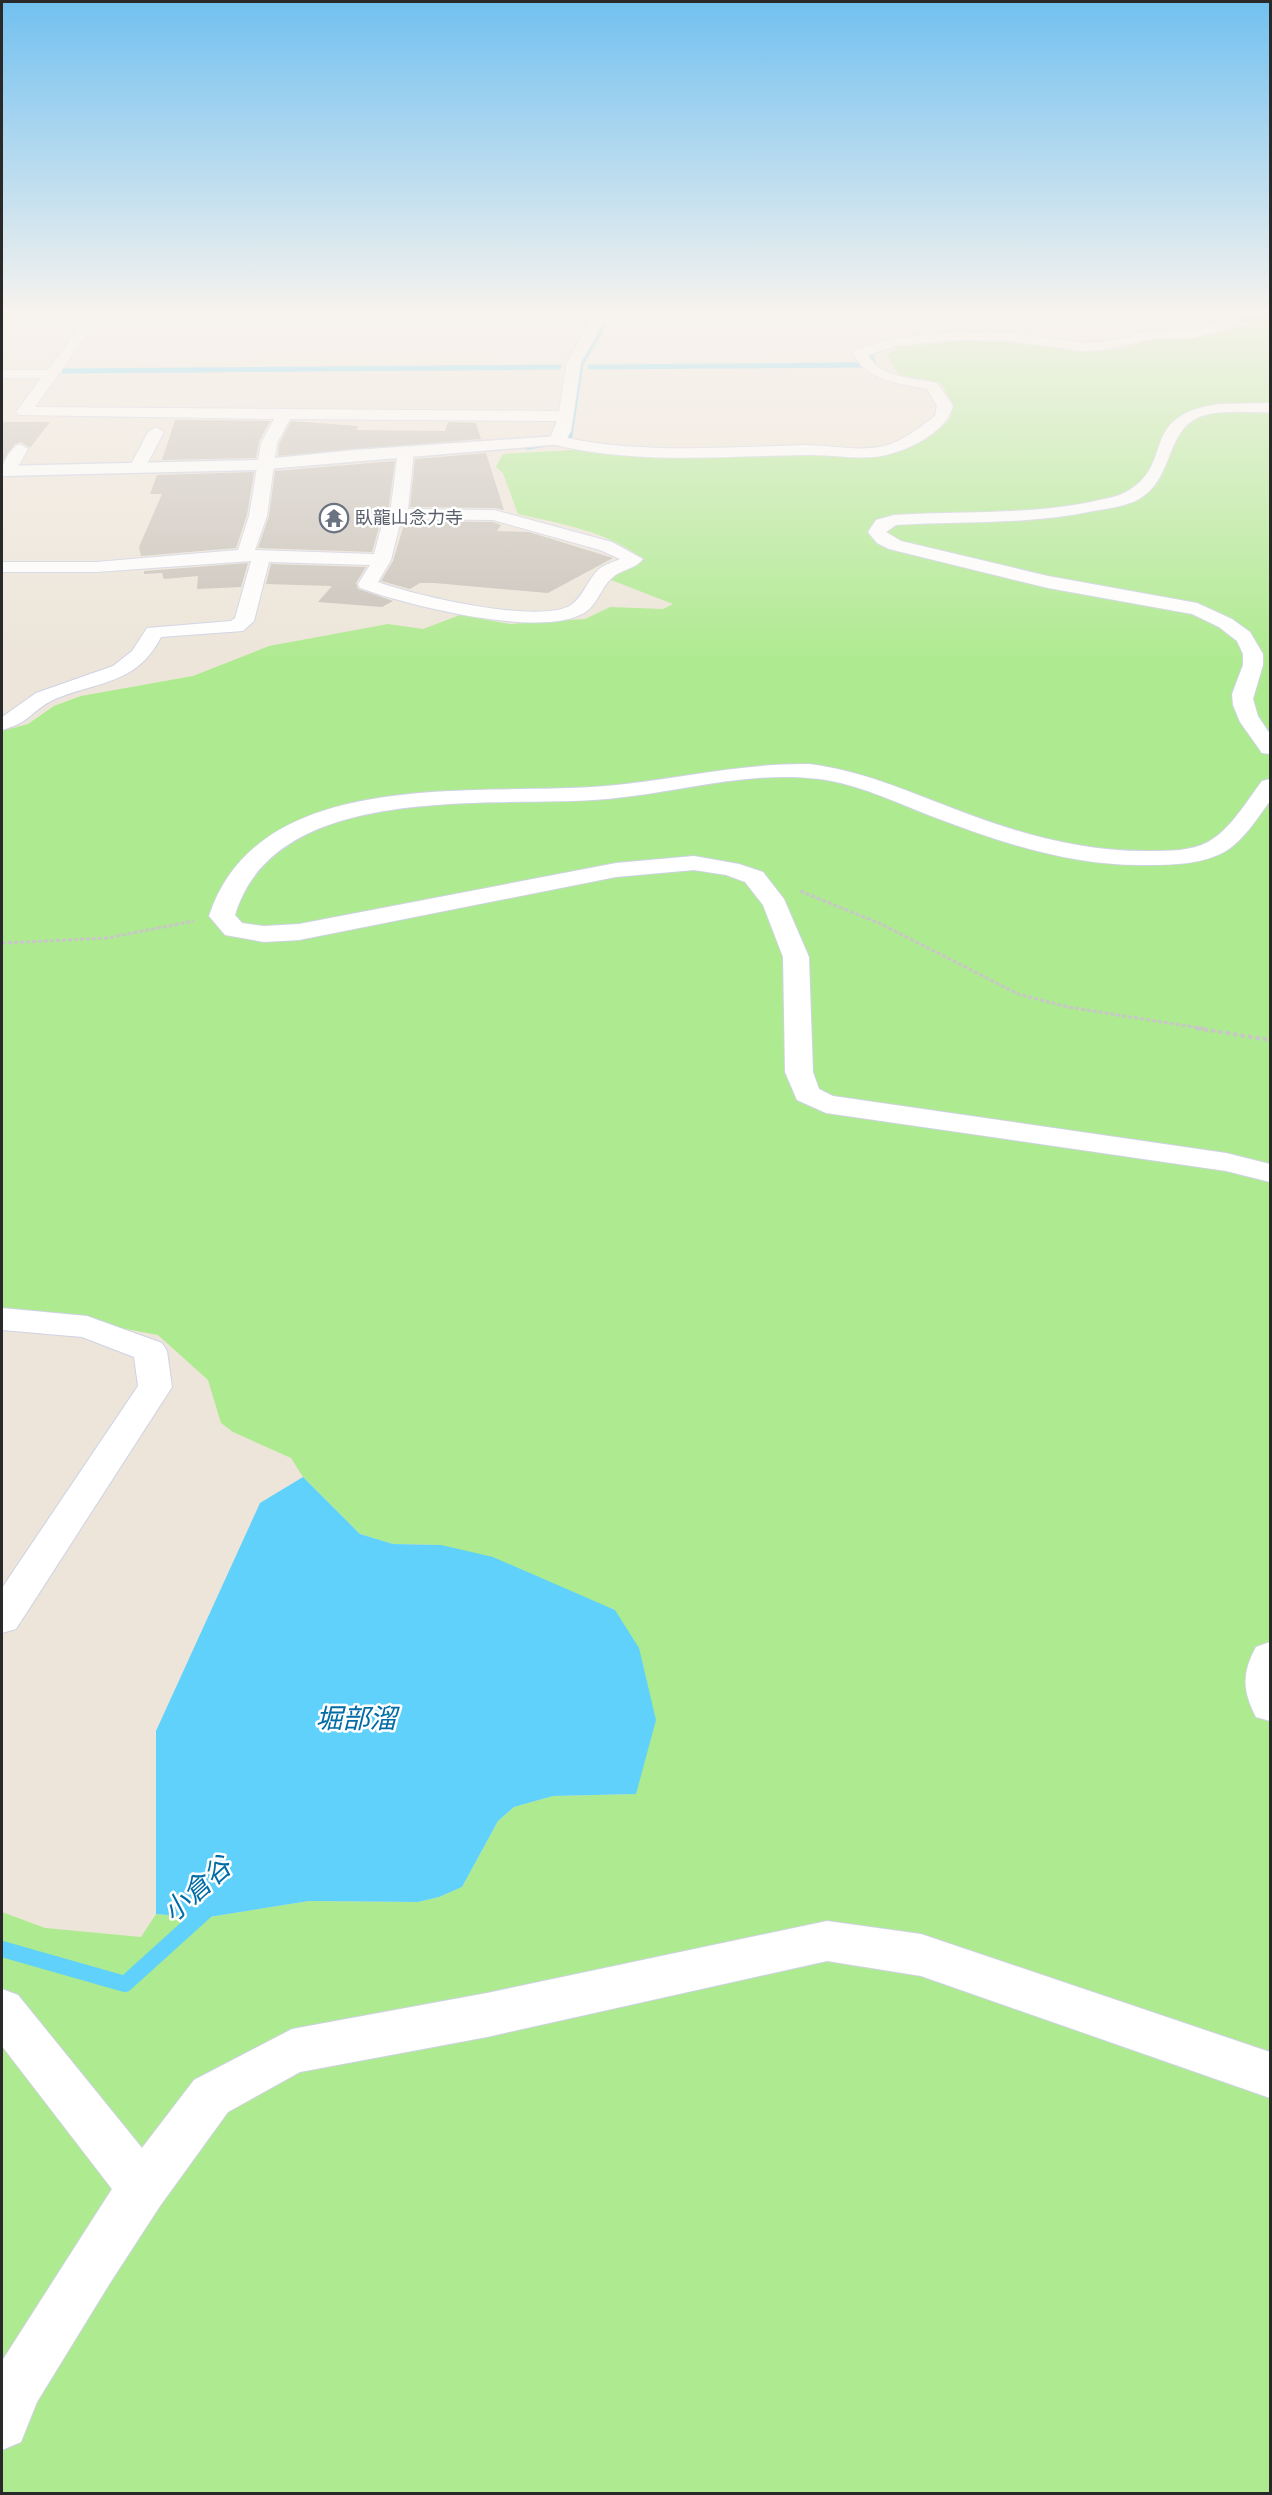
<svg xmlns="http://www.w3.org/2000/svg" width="1272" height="2495" font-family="Montserrat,'Noto Sans JP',sans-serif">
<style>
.green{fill:#aeea8f}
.water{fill:#60d1fb}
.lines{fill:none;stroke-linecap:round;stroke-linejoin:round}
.stream-far1{stroke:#60d1fb;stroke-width:5}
.stream{stroke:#60d1fb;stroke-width:16}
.building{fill:#c8c2b9}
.minor-casing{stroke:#ced2e4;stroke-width:2}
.tertiary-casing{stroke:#ced2e4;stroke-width:3}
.path-far1{stroke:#c7c7c7;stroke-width:3;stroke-dasharray:4 2;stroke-linecap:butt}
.path{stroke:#c7c7c7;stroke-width:4;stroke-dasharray:4.5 3;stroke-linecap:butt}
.minor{fill:#fff;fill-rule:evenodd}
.tertiary{fill:#fff;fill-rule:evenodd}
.labels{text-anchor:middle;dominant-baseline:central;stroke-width:5;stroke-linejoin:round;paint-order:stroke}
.far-worship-label{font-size:18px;fill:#5b616d;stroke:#fff;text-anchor:start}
.near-water-label{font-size:27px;font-style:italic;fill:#006ca6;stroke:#fff}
</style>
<rect width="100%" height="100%" fill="#ede5d9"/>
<path class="green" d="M 1240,314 L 1270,314 L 1270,2493 L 2,2493 L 2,1912 L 45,1928 L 141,1937 L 156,1914 L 203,1918 L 309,1901 L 418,1902 L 439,1897 L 462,1887 L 498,1821 L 514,1807 L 553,1796 L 636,1794 L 615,1610 L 441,1545 L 393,1544 L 360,1534 L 303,1477 L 291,1458 L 233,1432 L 221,1423 L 208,1380 L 158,1335 L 61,1317 L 2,1313 L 2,731 L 28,724 L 54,706 L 81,696 L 193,676 L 269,646 L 388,624 L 423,629 L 460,615 L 510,624 L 585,619 L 610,607 L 663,609 L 673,604 L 606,578 L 643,560 C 612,532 558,523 518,514 L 503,473 L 496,467 L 503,454 L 573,450 L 655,456 L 878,455 C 896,449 941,435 950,418 C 952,414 952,408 953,404 L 941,384 L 898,374 L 887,354 L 900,347 L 973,339 L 1014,341 L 1098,351 L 1123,348 L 1151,340 L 1204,336 L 1249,325 Z"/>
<polygon class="water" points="303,1477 360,1534 393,1544 441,1545 493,1557 615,1610 639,1648 656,1720 636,1794 553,1796 514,1807 498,1821 462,1887 439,1897 418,1902 309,1901 203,1918 156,1914 156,1731 260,1503"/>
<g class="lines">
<g class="stream-far1">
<polyline points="1230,327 1244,320 1235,314"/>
<polyline points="874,365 870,353 880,350"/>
<polyline points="590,367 862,365"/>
<polyline points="64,371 559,367"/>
<polyline points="528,447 569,440 581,364 602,328 604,314"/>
</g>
<polyline class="stream" points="2,1949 125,1984 209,1908"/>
</g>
<g class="building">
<polygon points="175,420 270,421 259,442 256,458 162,460"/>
<polygon points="291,421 358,426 356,430 445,431 448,422 476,423 481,439 278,456 279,444"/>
<polygon points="2,422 50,422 30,448 21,442 15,444 2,463"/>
<polygon points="486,453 504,510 494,508 410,507 415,459"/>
<polygon points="395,461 388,513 379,527 372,552 258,548 269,516 275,471"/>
<polygon points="254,472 247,515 236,548 141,556 139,547 162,494 150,494 157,475"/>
<polygon points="405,521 493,522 501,525 497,531 529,532 613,558 548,593 434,583 420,583 410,589 381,581 393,561"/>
<polygon points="248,563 241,587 197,589 198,576 164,579 162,573 144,574 144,571"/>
<polygon points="271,564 366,567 356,583 358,589 393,601 382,607 318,602 332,586 266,584"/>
</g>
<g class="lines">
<g class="minor-casing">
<g id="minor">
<path d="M 89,314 L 102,314 L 35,407 L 559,411 L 567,362 L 590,322 L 590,314 L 604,314 L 604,322 L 581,362 L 571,431 L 567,438 C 645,454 725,447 805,445 C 829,445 855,451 879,447 C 899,444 919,428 935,416 L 937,406 L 927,389 C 899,383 867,382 853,353 L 855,350 L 895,338 L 958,332 L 1009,333 L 1083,343 L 1104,342 L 1151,331 L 1192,330 L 1226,320 L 1221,314 L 1235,314 L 1243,322 L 1241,325 L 1193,338 L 1151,339 L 1104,350 L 1083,351 L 1009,341 L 958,340 L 896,346 L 868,355 C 879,378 916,378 937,383 L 953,406 C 946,432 911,449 886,455 C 860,461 833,454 808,455 C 722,456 636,465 551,444 L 549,441 L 557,421 L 290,419 L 277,443 L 267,516 L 255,550 L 374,554 L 381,528 L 390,514 L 398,451 L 406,446 L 414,451 L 408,509 L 494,510 L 612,542 L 643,559 C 636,569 621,569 612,578 C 601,587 597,606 584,613 C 541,639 406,605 360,588 L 358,584 L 370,565 L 269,562 L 254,621 L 243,631 L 161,637 C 136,686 96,681 53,700 C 32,710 30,723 2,730 L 2,717 L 36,693 L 113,666 L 132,651 L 147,628 L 231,621 L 235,618 L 251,561 L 96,572 L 2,572 L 2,562 L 96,562 L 238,550 L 249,516 L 261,443 L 274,419 L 19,415 L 16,412 L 41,378 L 2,378 L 2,370 L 48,370 ZM 404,519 L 493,520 L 600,550 L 620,559 C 613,562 604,565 599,569 C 588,579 583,597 571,605 C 539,625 413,595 378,582 L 391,560 L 399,528 Z"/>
<path d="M 1219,404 L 1270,403 L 1270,412 C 1248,413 1224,409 1202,416 C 1163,429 1176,484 1133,502 C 1120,507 1106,509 1093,511 C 1028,525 962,521 896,525 L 886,532 L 901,541 L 1048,576 L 1197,603 L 1232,619 L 1250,632 L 1263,654 L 1263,665 L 1253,699 L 1258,716 L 1270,734 L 1270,754 L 1262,753 L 1240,722 L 1233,705 L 1232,694 L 1243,665 L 1243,654 L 1237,641 L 1219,627 L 1192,614 L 1048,588 L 889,549 L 877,543 L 868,532 L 876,520 L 894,515 C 960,511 1026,515 1091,502 C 1102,499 1115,498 1126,492 C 1177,464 1136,416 1219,404 Z"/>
<polygon points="156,427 164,432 145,468 137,473 131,471 129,468 148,432"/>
<path d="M 20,444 L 28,449 L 14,474 L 8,476 L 2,474 C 1,465 10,447 20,444 Z"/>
<path d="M 809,764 C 859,770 905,790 952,808 C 1017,833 1080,852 1150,851 C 1169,851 1191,851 1208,842 C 1230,830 1247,801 1262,781 L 1270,779 L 1270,801 C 1258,817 1244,840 1226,851 C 1204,864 1174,865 1149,865 C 1073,867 1002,843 931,816 C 895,802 858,784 819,779 C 749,770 677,793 607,799 C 497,809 276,778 235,915 L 242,923 L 264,926 L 299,924 L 616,863 L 694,856 L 739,864 L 763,872 L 784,899 L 809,957 L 813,1072 L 819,1089 L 833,1096 L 1226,1153 L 1270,1164 L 1270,1182 L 1226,1171 L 826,1113 L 797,1100 L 785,1072 L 783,957 L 763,905 L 745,882 L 726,875 L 694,870 L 616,877 L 299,940 L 264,942 L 225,935 L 209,916 C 259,763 482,797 606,786 C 674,780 740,763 809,764 Z"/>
<polygon points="2,1308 87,1316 162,1343 167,1351 172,1387 16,1629 2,1633 2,1588 138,1386 134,1357 82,1337 2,1330"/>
<path d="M 1270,1642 L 1270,1721 L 1256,1717 C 1242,1690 1242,1673 1256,1647 Z"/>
<polygon points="827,1921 921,1934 1270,2052 1270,2098 921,1976 827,1961 487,2037 300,2072 228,2112 160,2206 110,2283 37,2402 21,2442 2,2450 2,2361 112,2189 2,2046 2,1989 18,1995 142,2148 194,2080 292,2029 487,1993"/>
</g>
</g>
<g class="tertiary-casing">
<polygon id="tertiary" points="557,436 565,441 563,444 256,470 2,476 2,466 256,460 354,450"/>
</g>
<g class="path-far1">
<polyline points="800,891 879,923 1018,994 1068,1007 1206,1029"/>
<polyline points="2,943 107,938 194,921"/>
</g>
<polyline class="path" points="1196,1028 1270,1040"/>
<use href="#minor" class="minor"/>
<use href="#tertiary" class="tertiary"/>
</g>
<linearGradient id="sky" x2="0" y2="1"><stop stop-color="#71c0f0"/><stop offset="0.47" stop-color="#f7f3ee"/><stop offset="1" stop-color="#f7f3ee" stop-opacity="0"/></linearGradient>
<rect width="1272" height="664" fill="url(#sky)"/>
<defs>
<g id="temple-ring" transform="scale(1.5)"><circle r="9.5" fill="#fff" stroke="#6b7280" stroke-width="1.5"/><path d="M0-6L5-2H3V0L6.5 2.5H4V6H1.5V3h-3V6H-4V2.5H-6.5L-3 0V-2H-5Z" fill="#6b7280"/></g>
</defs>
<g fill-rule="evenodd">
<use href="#temple-ring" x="334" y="518"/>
</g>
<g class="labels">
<g class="far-worship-label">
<text x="355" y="518">臥龍山念力寺</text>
</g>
<g class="near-water-label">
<text x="356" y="1718">堀部溜</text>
<text transform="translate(197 1889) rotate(-42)">小倉谷</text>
</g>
</g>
<rect width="1272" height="2495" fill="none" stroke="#292929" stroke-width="6"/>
</svg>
